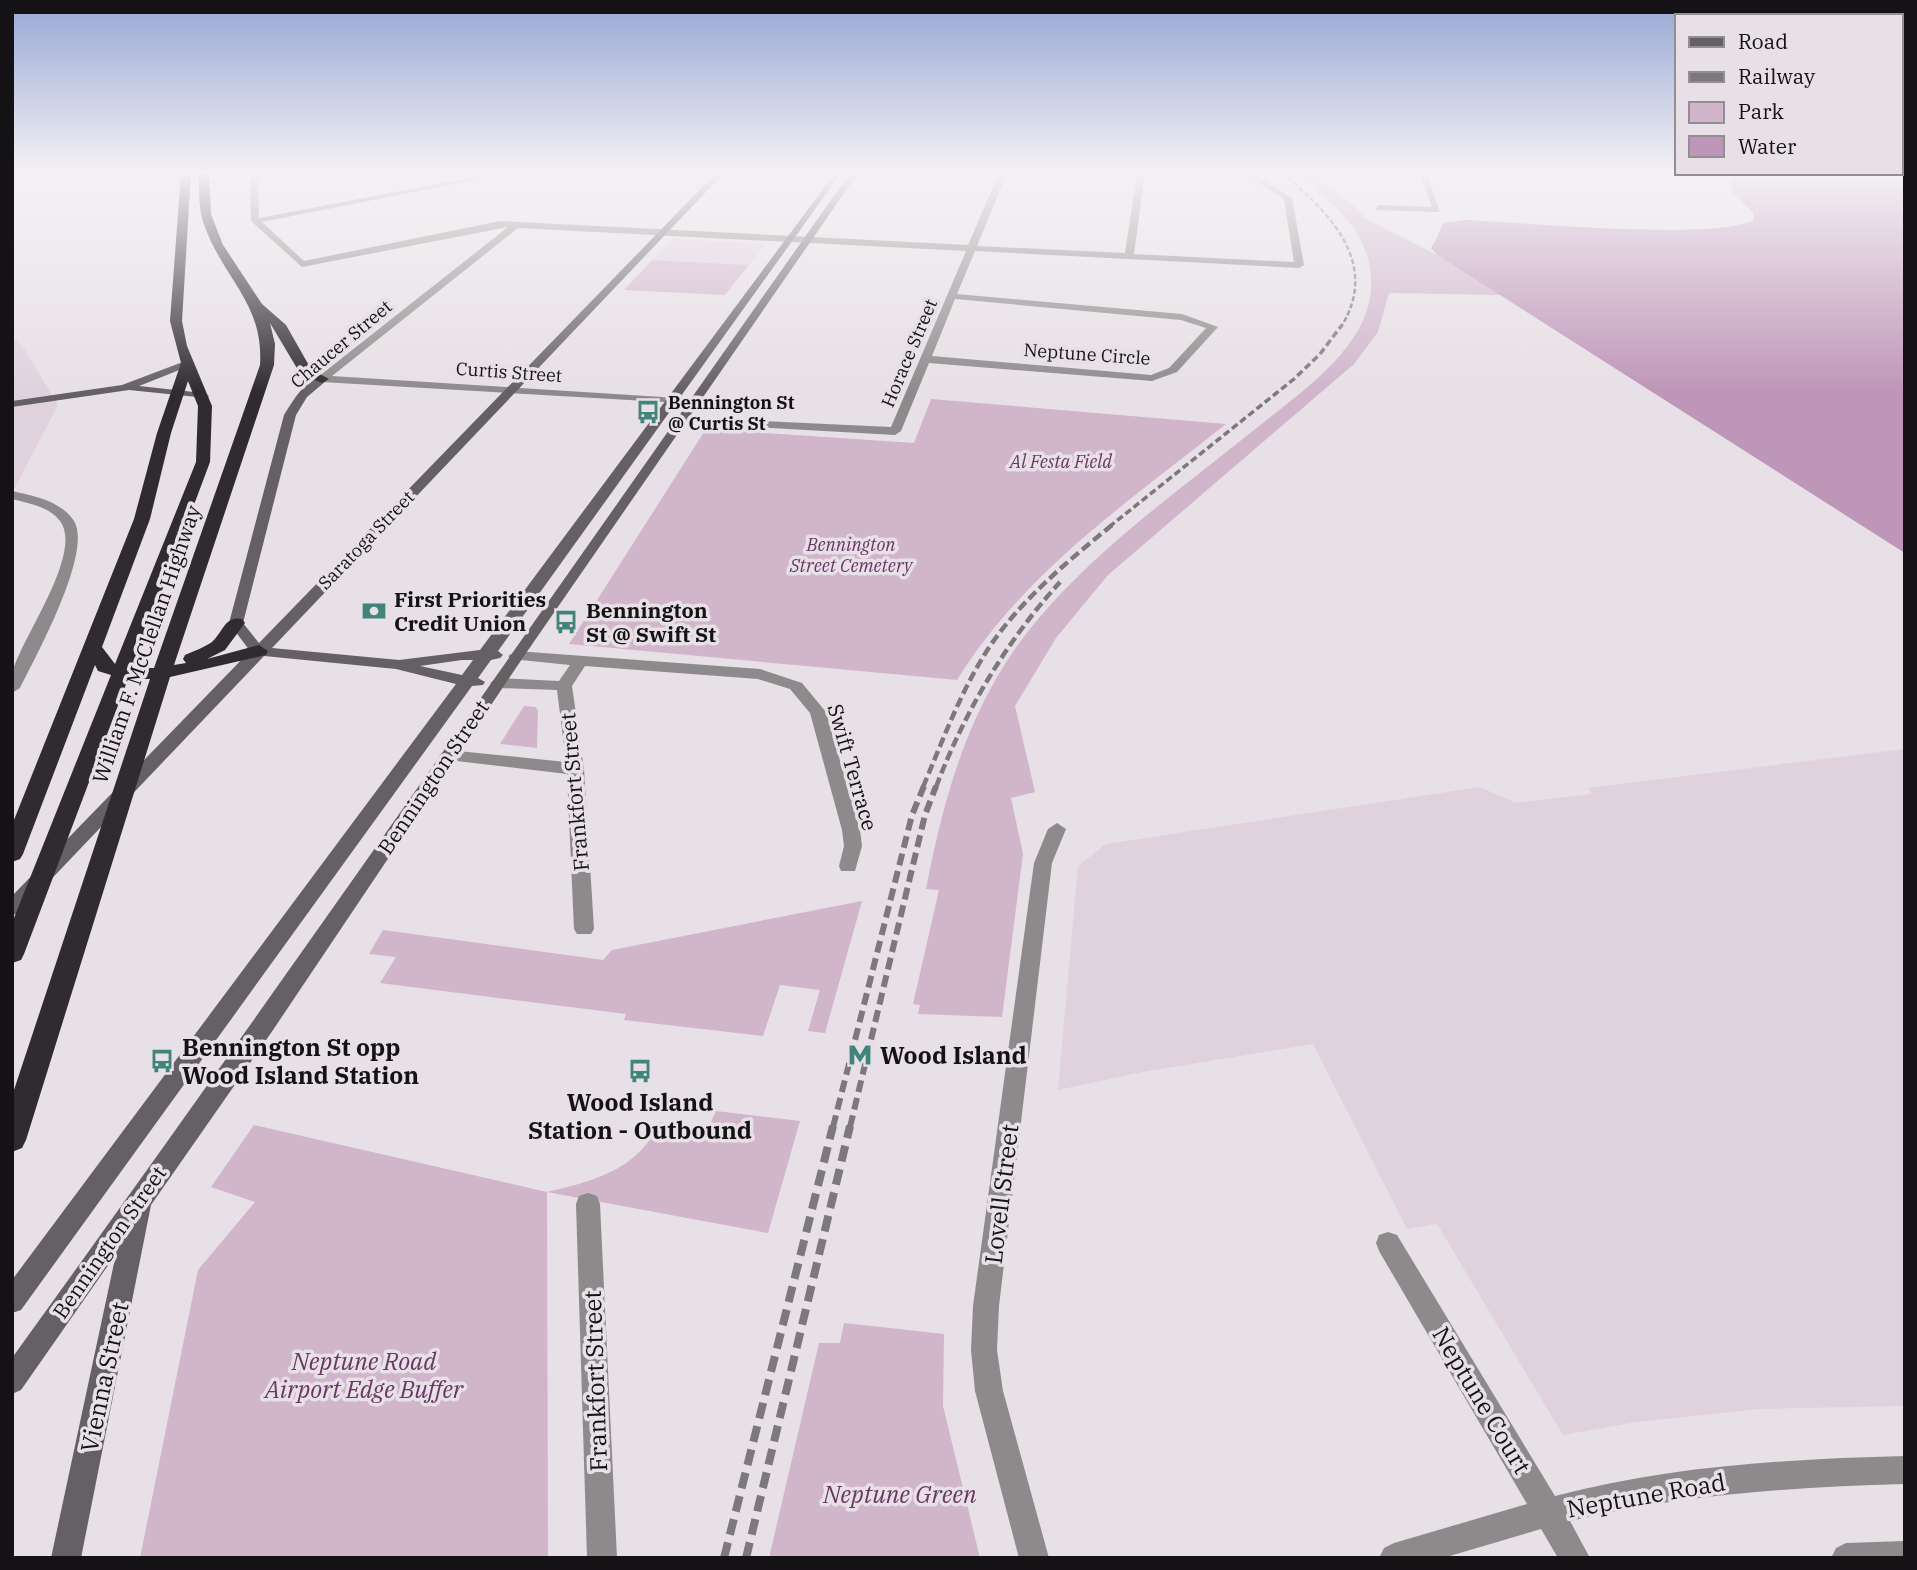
<svg xmlns="http://www.w3.org/2000/svg" width="1917" height="1570" font-family="'IBM Plex Serif',serif">
<style>
.built{fill:#dfd2dd}
.green{fill:#d0b5cb}
.water{fill:#be96b8}
.lines{fill:none;stroke-linecap:round;stroke-linejoin:round}
.street{fill:#8d8a8c;fill-rule:evenodd}
.secondary{fill:#646063;fill-rule:evenodd}
.highway{fill:#302b2f;fill-rule:evenodd}
.rail-far4{stroke:#7d787c;stroke-width:2.5;stroke-dasharray:5 2.5;stroke-linecap:butt}
.rail-far3{stroke:#7d787c;stroke-width:3.5;stroke-dasharray:7 3.5;stroke-linecap:butt}
.rail-far2{stroke:#7d787c;stroke-width:4.5;stroke-dasharray:10 4.5;stroke-linecap:butt}
.rail-far1{stroke:#7d787c;stroke-width:6;stroke-dasharray:12 6;stroke-linecap:butt}
.rail{stroke:#7d787c;stroke-width:8;stroke-dasharray:16 8;stroke-linecap:butt}
.labels{text-anchor:middle;dominant-baseline:central;stroke-width:7;stroke-linejoin:round;paint-order:stroke}
.far-street-label{font-size:18px;fill:#141214;stroke:#e7e0e6}
.far-poi-label{font-size:18px;font-weight:bold;fill:#141214;stroke:#e7e0e6;text-anchor:start}
.far-park-label{font-size:18px;font-style:italic;fill:#6a3664;stroke:#e7e0e6}
.poi-label{font-size:21px;font-weight:bold;fill:#141214;stroke:#e7e0e6;text-anchor:start}
.street-label{font-size:21px;fill:#141214;stroke:#e7e0e6}
.near-poi-label{font-size:24px;font-weight:bold;fill:#141214;stroke:#e7e0e6;text-anchor:start}
.near-street-label{font-size:24px;fill:#141214;stroke:#e7e0e6}
.near-park-label{font-size:24px;font-style:italic;fill:#6a3664;stroke:#e7e0e6}
</style>
<rect width="100%" height="100%" fill="#e7e0e6"/>
<g class="built">
<polygon points="672,239 766,244 749,265 652,260"/>
<polygon points="12,336 23,347 58,405 12,493"/>
<polygon points="1905,749 1905,1406 1759,1409 1637,1422 1563,1435 1437,1224 1407,1229 1313,1044 1142,1072 1058,1090 1078,866 1106,844 1480,787 1516,803 1592,794 1588,788"/>
</g>
<g class="green">
<path d="M 1295,173 L 1311,173 L 1350,202 L 1365,218 L 1437,255 L 1431,248 C 1438,239 1438,232 1444,223 L 1467,220 C 1521,223 1718,241 1754,220 L 1753,212 L 1732,192 L 1731,173 L 1771,173 L 1905,553 L 1500,295 L 1389,293 L 1378,332 L 1354,364 L 1108,575 L 1056,638 L 1015,706 L 1035,792 L 1011,798 L 1023,854 L 1002,1017 L 918,1014 L 920,1005 L 913,1004 L 939,890 L 926,889 C 945,790 972,696 1039,618 C 1100,546 1181,489 1254,430 C 1286,404 1324,378 1349,344 C 1361,328 1371,307 1371,286 C 1373,232 1332,203 1295,173 Z"/>
<polygon points="652,260 749,265 725,295 624,290"/>
<path d="M 931,399 L 1226,424 C 1129,501 1023,573 957,680 L 569,644 L 706,429 L 914,443 Z"/>
<polygon points="524,706 536,707 538,711 537,748 500,744"/>
<polygon points="862,901 825,1033 808,1031 820,990 780,985 763,1036 624,1020 626,1014 380,983 396,957 369,954 383,930 603,960 612,950"/>
<path d="M 716,1111 L 800,1121 L 768,1233 L 547,1192 L 548,1558 L 140,1558 L 198,1270 L 255,1202 L 211,1187 L 254,1125 L 547,1192 C 591,1182 641,1169 659,1122 L 708,1128 Z"/>
<polygon points="844,1323 944,1334 943,1406 980,1558 769,1558 819,1343 840,1343"/>
</g>
<path class="water" d="M 1731,173 L 1905,173 L 1905,553 L 1439,256 L 1431,248 C 1438,239 1438,232 1444,223 L 1467,220 C 1520,223 1718,241 1754,220 L 1753,212 L 1732,192 Z"/>
<g class="lines">
<g class="street">
<path d="M 271,173 L 287,173 L 258,180 L 259,218 L 495,173 L 510,173 L 262,222 L 304,261 L 500,221 L 968,245 L 999,173 L 1007,173 L 977,246 L 1125,253 L 1137,173 L 1145,173 L 1134,254 L 1294,262 L 1284,199 L 1243,173 L 1252,173 L 1292,198 L 1304,265 L 1299,268 L 975,251 L 957,294 L 1182,314 L 1218,327 L 1177,372 L 1152,381 L 929,363 L 901,431 L 895,435 L 682,423 L 676,419 L 678,417 L 891,427 L 966,251 L 518,228 L 332,376 L 694,399 L 700,402 L 698,404 L 322,382 L 318,381 L 318,377 L 508,227 L 302,267 L 251,221 L 250,178 ZM 955,299 L 1181,320 L 1206,328 L 1169,368 L 1151,375 L 932,356 Z"/>
<polygon points="1419,173 1427,173 1440,212 1375,210 1378,205 1432,207"/>
<path d="M 12,491 C 34,496 61,501 74,521 C 93,552 36,656 20,688 L 12,693 C 12,686 11,677 13,671 C 21,639 84,553 60,521 C 50,507 28,503 12,499 Z"/>
<polygon points="516,651 760,669 802,683 826,712 860,830 862,846 855,871 841,871 839,866 844,846 842,830 810,713 790,689 758,679 585,666 572,686 584,769 594,929 591,934 577,934 574,929 567,774 448,760 439,755 448,750 566,762 557,690 498,688 490,683 498,678 559,681 570,665 511,659 508,656"/>
<polygon points="1057,823 1066,829 1052,863 999,1306 997,1350 1003,1391 1049,1558 1019,1558 975,1391 971,1350 973,1306 1034,863 1048,829"/>
<polygon points="588,1193 597,1196 600,1204 617,1558 587,1558 576,1204 579,1196"/>
<path d="M 1388,1232 L 1397,1235 L 1555,1496 C 1669,1466 1786,1459 1905,1456 L 1905,1484 C 1791,1487 1680,1495 1570,1521 L 1590,1558 L 1558,1558 L 1541,1529 L 1443,1558 L 1379,1558 L 1384,1548 L 1394,1543 L 1527,1504 L 1379,1251 L 1376,1243 L 1379,1235 Z"/>
<polygon points="1905,1541 1905,1558 1831,1558 1836,1548 1846,1543"/>
</g>
<g class="secondary">
<path d="M 716,173 L 724,173 L 272,648 L 399,660 L 480,650 L 835,173 L 841,173 L 498,651 L 503,655 L 500,658 L 491,660 L 478,678 L 485,682 L 483,685 L 472,686 L 21,1310 L 12,1313 L 12,1280 L 456,684 L 396,669 L 264,656 L 19,913 L 12,915 L 12,896 L 250,651 L 229,623 L 284,415 C 293,401 307,375 326,377 L 326,381 L 307,397 L 296,415 L 243,623 L 259,643 ZM 462,660 L 473,660 L 462,675 L 420,666 Z"/>
<path d="M 850,173 L 858,173 L 524,656 L 271,1033 L 151,1205 L 81,1558 L 51,1558 L 116,1254 L 21,1390 L 12,1394 L 12,1358 C 295,966 571,568 850,173 Z"/>
<polygon points="188,360 193,363 192,365 139,386 203,393 209,396 207,398 129,390 12,407 12,401 122,385"/>
</g>
<path class="highway" d="M 181,173 L 191,173 L 182,321 L 187,346 L 212,406 L 210,462 L 133,668 L 154,668 L 260,365 C 264,304 224,279 205,227 C 198,210 199,190 199,173 L 209,173 L 211,214 L 223,245 L 262,304 L 286,325 L 311,369 L 329,379 L 322,383 L 301,375 L 270,323 L 275,344 L 274,365 L 174,665 L 186,663 L 183,659 L 185,655 C 194,651 205,647 212,642 C 223,632 225,615 242,619 L 245,623 L 242,627 L 225,650 L 207,659 L 259,645 L 268,651 L 266,655 L 170,677 L 26,1140 L 22,1148 L 12,1152 L 12,1096 L 150,679 L 128,679 L 24,954 L 21,960 L 12,963 L 12,923 L 111,675 L 98,671 L 95,665 L 23,854 L 20,859 L 12,862 L 12,825 L 134,519 L 157,433 L 181,363 L 170,321 ZM 188,381 L 198,406 L 196,462 L 115,664 L 102,647 L 150,519 L 171,433 Z"/>
<path class="rail-far4" d="M 1282,173 C 1329,212 1381,263 1341,327"/>
<polyline class="rail-far3" points="1109,527 1294,379 1320,354 1342,325"/>
<g class="rail-far2">
<path d="M 923,787 C 943,740 961,690 990,646 C 1022,599 1068,561 1112,525"/>
<path d="M 936,787 C 965,711 1005,643 1060,582"/>
</g>
<g class="rail-far1">
<polyline points="833,1127 912,815 924,786"/>
<polyline points="850,1127 925,815 936,786"/>
</g>
<g class="rail">
<polyline points="724,1558 833,1126"/>
<polyline points="746,1558 850,1126"/>
</g>
</g>
<linearGradient id="sky" x2="0" y2="1"><stop stop-color="#97a8d5"/><stop offset="0.44" stop-color="#f4f1f4"/><stop offset="1" stop-color="#f4f1f4" stop-opacity="0"/></linearGradient>
<rect width="1917" height="392" fill="url(#sky)"/>
<defs>
<g id="bus-bare" transform="scale(1.89)"><path d="M-5-6H5V4H4V6H2V4H-2V6H-4V4H-5ZM-3.5-4V0h7V-4ZM-3.5 1.2v1.5H-2V1.2ZM2 1.2v1.5H3.5V1.2Z" fill="#41857a" stroke="#e7e0e6" stroke-width="2.5" paint-order="stroke"/></g>
<g id="bank-bare" transform="scale(1.89)"><path d="M-6-4H6V4H-6ZM0-2.3a2.3 2.3 0 1 0 0 4.6a2.3 2.3 0 1 0 0-4.6Z" fill="#41857a" stroke="#e7e0e6" stroke-width="2.5" paint-order="stroke"/></g>
<g id="metro-bare" transform="scale(1.89)"><path d="M-5.5 5V-5H-3L0 0L3-5H5.5V5H3V-.5L0 4L-3-.5V5Z" fill="#41857a" stroke="#e7e0e6" stroke-width="2.5" paint-order="stroke"/></g>
</defs>
<g fill-rule="evenodd">
<use href="#bus-bare" x="648" y="412"/>
<use href="#bank-bare" x="374" y="611"/>
<use href="#bus-bare" x="566" y="622"/>
<use href="#metro-bare" x="860" y="1055"/>
<use href="#bus-bare" x="162" y="1061"/>
<use href="#bus-bare" x="640" y="1071"/>
</g>
<g class="labels">
<g class="far-street-label">
<text transform="translate(341 344) rotate(-40)">Chaucer Street</text>
<text transform="translate(909 353) rotate(-67)">Horace Street</text>
<text transform="translate(1087 354) rotate(4)">Neptune Circle</text>
<text transform="translate(509 372) rotate(4)">Curtis Street</text>
<text transform="translate(366 540) rotate(-46)">Saratoga Street</text>
</g>
<g class="far-poi-label">
<text x="668" y="402">Bennington St<tspan x="668" dy="21">@ Curtis St</tspan></text>
</g>
<g class="far-park-label">
<text x="1061" y="461">Al Festa Field</text>
<text x="851" y="544">Bennington<tspan x="851" dy="21">Street Cemetery</tspan></text>
</g>
<g class="poi-label">
<text x="394" y="599">First Priorities<tspan x="394" dy="24">Credit Union</tspan></text>
<text x="586" y="610">Bennington<tspan x="586" dy="24">St @ Swift St</tspan></text>
</g>
<g class="street-label">
<text transform="translate(146 644) rotate(-71)">William F. McClellan Highway</text>
<text transform="translate(853 767) rotate(74)">Swift Terrace</text>
<text transform="translate(433 777) rotate(-56)">Bennington Street</text>
<text transform="translate(574 792) rotate(-95)">Frankfort Street</text>
<text transform="translate(109 1242) rotate(-55)">Bennington Street</text>
</g>
<g class="near-poi-label">
<text x="182" y="1047">Bennington St opp<tspan x="182" dy="28">Wood Island Station</tspan></text>
<text x="880" y="1055">Wood Island</text>
<text x="640" y="1102" text-anchor="middle">Wood Island<tspan x="640" dy="28">Station - Outbound</tspan></text>
</g>
<g class="near-street-label">
<text transform="translate(1001 1194) rotate(-83)">Lovell Street</text>
<text transform="translate(104 1377) rotate(-78)">Vienna Street</text>
<text transform="translate(595 1381) rotate(-92)">Frankfort Street</text>
<text transform="translate(1482 1400) rotate(59)">Neptune Court</text>
<text transform="translate(1646 1495) rotate(-10)">Neptune Road</text>
</g>
<g class="near-park-label">
<text x="364" y="1361">Neptune Road<tspan x="364" dy="28">Airport Edge Buffer</tspan></text>
<text x="900" y="1494">Neptune Green</text>
</g>
</g>
<rect width="1917" height="1570" fill="none" stroke="#141214" stroke-width="28"/>
<rect x="1675" y="14" width="228" height="161" fill="#e7e0e6" stroke="#938e92" stroke-width="2"/>
<rect x="1689" y="37" width="35" height="10" fill="#646063" stroke="#938e92" stroke-width="2"/>
<text x="1738" y="49" font-size="21" fill="#141214">Road</text>
<rect x="1689" y="72" width="35" height="10" fill="#7d787c" stroke="#938e92" stroke-width="2"/>
<text x="1738" y="84" font-size="21" fill="#141214">Railway</text>
<rect x="1689" y="102" width="35" height="21" fill="#d0b5cb" stroke="#938e92" stroke-width="2"/>
<text x="1738" y="119" font-size="21" fill="#141214">Park</text>
<rect x="1689" y="136" width="35" height="21" fill="#be96b8" stroke="#938e92" stroke-width="2"/>
<text x="1738" y="154" font-size="21" fill="#141214">Water</text>
</svg>
